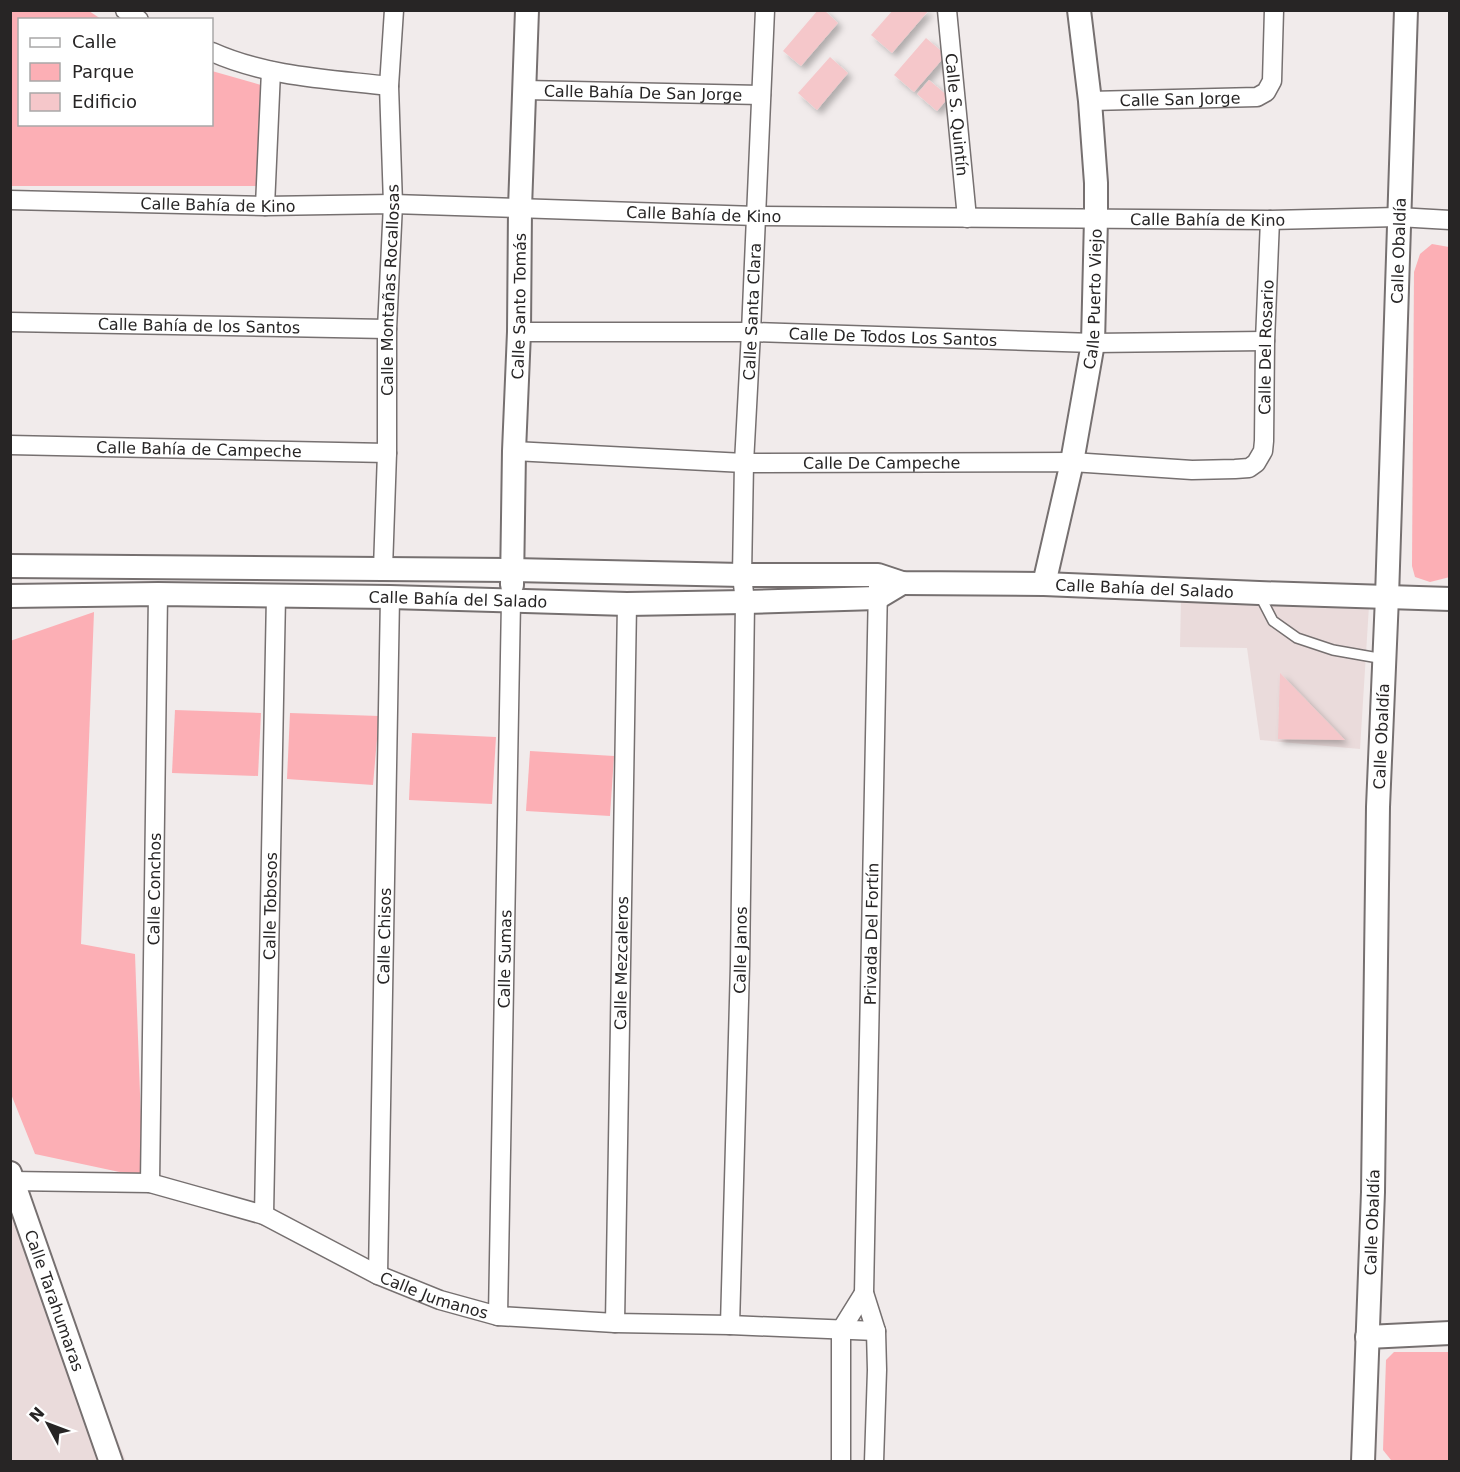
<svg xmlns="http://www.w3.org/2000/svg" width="1460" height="1472" font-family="'DejaVu Sans',sans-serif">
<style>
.built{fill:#eadbdb}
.green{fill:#fcafb5}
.building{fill:#f5c7ca;filter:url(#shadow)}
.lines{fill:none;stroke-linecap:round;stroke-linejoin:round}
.service-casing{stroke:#767070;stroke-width:12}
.minor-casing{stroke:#767070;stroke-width:21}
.tertiary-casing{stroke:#767070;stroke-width:26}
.service{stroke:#fff;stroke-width:9}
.minor{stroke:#fff;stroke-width:18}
.tertiary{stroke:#fff;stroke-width:22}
.labels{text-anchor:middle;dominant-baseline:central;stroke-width:4.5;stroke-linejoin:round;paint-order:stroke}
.street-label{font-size:16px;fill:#272525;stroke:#fff}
</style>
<defs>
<filter id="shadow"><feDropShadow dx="4.5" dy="4.5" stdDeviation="3" flood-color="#0004"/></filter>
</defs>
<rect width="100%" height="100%" fill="#f1ebeb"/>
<g class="built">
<polygon points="1181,600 1369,606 1360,749 1260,740 1247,648 1180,647"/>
<polygon points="11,1180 126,1461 11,1461"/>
</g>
<g class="green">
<polygon points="10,11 89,11 101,19 20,20 20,124 212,124 212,71 261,85 259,186 11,186"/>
<polygon points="1432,244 1449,247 1450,577 1430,582 1415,577 1412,566 1414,272 1420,254"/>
<polygon points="94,612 81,944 135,954 143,1177 35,1154 11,1094 10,641"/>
<polygon points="175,710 261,713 258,776 172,773"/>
<polygon points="290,713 379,716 373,785 287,779"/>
<polygon points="412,733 496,737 492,804 409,800"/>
<polygon points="530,751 614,756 610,816 526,811"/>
<polygon points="1394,1352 1449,1352 1449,1460 1391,1460 1383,1450 1386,1360"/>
</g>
<g class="building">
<polygon points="818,10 824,10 838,23 801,66 783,51"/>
<polygon points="893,10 929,10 892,53 871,35"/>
<polygon points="926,38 946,55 914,92 894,75"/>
<polygon points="830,57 848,73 817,110 798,93"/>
<polygon points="929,80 949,97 937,111 917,94"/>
<polygon points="1280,673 1345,740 1278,739"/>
</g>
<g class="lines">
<g class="service-casing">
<polyline id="service" points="1260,596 1273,621 1297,638 1333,650 1384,659"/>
</g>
<g class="minor-casing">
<g id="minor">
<polyline points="125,10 139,20"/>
<path id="s1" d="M 947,10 L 967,218"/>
<path d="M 212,52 C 268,77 329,79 389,86"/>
<path id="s2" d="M 525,90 L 761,95"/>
<path id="s3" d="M 1090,101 L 1257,97 L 1266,92 L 1272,81 L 1274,10"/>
<path id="s4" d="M 10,200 L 265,206 L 393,204 L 756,216 L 1270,220 L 1398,217 L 1450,220"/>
<polyline points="265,206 271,71"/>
<path id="s5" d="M 10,322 L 387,329"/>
<path id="s6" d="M 519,332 L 751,332 L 1093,343 L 1265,341"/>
<path id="s7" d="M 10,445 L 387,453"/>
<path id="s8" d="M 514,451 L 744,463 L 1072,462 L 1192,470 L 1235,469 L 1249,468 L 1256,463 L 1263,451 L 1264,441 L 1265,341 L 1270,220"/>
<path id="s9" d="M 383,569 L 387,453 L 387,329 L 393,204 L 389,86 L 394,10"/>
<path id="s10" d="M 10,1181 L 150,1183 L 200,1197 L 264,1215 L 378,1275 L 440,1300 L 498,1316 L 615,1323 L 730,1325 L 876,1331"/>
<path id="s11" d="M 150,1183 L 158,594"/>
<path id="s12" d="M 264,1215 L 276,596"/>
<path id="s13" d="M 378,1275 L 390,597"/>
<path id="s14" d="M 498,1316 L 511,601"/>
<path id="s15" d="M 615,1323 L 627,604"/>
<path id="s16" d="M 730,1325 L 740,965 L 745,602 L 742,575 L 744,463 L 751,332 L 765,10"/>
<polyline points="841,1462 841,1330 864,1293"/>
<path id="s17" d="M 874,1462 L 877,1370 L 876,1331 L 864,1293 L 878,586"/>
</g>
</g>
<g class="tertiary-casing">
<g id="tertiary">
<path id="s18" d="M 10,566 L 513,570 L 742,575 L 878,575 L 902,583 L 1044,584 L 1259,593 L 1450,599"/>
<path id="s19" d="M 1044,584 L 1072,462 L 1093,343 L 1096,218 L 1096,183 L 1090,101 L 1079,10"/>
<path id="s20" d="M 512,585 L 514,451 L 519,332 L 520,208 L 527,10"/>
<path id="s21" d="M 10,596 L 158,594 L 390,597 L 627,604 L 745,602 L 877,598 L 902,583"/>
<path id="s22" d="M 10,1173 L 111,1462"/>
<polyline points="1367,1337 1450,1333"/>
<path id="s23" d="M 1363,1462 L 1373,1192 L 1378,807 L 1387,597 L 1406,10"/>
</g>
</g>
<use href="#service" class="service"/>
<use href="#minor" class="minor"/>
<use href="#tertiary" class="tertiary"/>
</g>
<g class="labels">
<g class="street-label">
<text stroke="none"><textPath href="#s2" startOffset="118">Calle Bahía De San Jorge</textPath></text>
<text stroke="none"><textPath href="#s3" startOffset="90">Calle San Jorge</textPath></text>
<text stroke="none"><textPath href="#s1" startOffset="105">Calle S. Quintín</textPath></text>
<text stroke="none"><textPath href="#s4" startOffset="208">Calle Bahía de Kino</textPath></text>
<text stroke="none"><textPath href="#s4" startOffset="694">Calle Bahía de Kino</textPath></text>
<text stroke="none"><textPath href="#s4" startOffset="1198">Calle Bahía de Kino</textPath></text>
<text stroke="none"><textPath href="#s23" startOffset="1212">Calle Obaldía</textPath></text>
<text stroke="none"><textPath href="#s9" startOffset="279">Calle Montañas Rocallosas</textPath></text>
<text stroke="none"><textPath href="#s19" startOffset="290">Calle Puerto Viejo</textPath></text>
<text stroke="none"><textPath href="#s20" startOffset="279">Calle Santo Tomás</textPath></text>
<text stroke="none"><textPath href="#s16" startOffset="1014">Calle Santa Clara</textPath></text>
<text stroke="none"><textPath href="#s5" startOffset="189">Calle Bahía de los Santos</textPath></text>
<text stroke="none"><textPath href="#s6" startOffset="374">Calle De Todos Los Santos</textPath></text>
<text stroke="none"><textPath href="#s8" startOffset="862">Calle Del Rosario</textPath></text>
<text stroke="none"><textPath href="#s7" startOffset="189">Calle Bahía de Campeche</textPath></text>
<text stroke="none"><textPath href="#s8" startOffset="368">Calle De Campeche</textPath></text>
<text stroke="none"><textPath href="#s18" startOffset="1136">Calle Bahía del Salado</textPath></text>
<text stroke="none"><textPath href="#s21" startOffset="448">Calle Bahía del Salado</textPath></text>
<text stroke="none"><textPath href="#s23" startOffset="726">Calle Obaldía</textPath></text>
<text stroke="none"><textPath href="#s11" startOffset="294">Calle Conchos</textPath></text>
<text stroke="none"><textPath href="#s12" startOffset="309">Calle Tobosos</textPath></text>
<text stroke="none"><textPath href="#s17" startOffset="530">Privada Del Fortín</textPath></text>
<text stroke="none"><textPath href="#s13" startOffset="339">Calle Chisos</textPath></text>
<text stroke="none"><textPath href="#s16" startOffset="375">Calle Janos</textPath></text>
<text stroke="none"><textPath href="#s14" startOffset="357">Calle Sumas</textPath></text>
<text stroke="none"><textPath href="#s15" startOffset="360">Calle Mezcaleros</textPath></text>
<text stroke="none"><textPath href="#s23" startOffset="240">Calle Obaldía</textPath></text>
<text stroke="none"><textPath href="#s10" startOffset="447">Calle Jumanos</textPath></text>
<text stroke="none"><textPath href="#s22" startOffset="135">Calle Tarahumaras</textPath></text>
</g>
</g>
<rect width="1460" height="1472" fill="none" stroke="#272525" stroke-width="24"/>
<rect x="18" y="18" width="195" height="108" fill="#ffffff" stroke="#a9a8a8" stroke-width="1.5"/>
<rect x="30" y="38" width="30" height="9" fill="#ffffff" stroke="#a9a8a8" stroke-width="1.5"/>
<text x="72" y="48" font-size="18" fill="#272525">Calle</text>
<rect x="30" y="63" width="30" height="18" fill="#fcafb5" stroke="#a9a8a8" stroke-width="1.5"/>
<text x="72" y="78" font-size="18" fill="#272525">Parque</text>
<rect x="30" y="93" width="30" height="18" fill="#f5c7ca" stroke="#a9a8a8" stroke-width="1.5"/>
<text x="72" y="108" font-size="18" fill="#272525">Edificio</text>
<g transform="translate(48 1424) rotate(311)" stroke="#ffffff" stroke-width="4.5" paint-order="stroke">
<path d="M0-4.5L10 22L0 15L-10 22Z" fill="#272525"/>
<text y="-9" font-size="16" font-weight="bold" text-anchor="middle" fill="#272525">N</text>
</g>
</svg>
